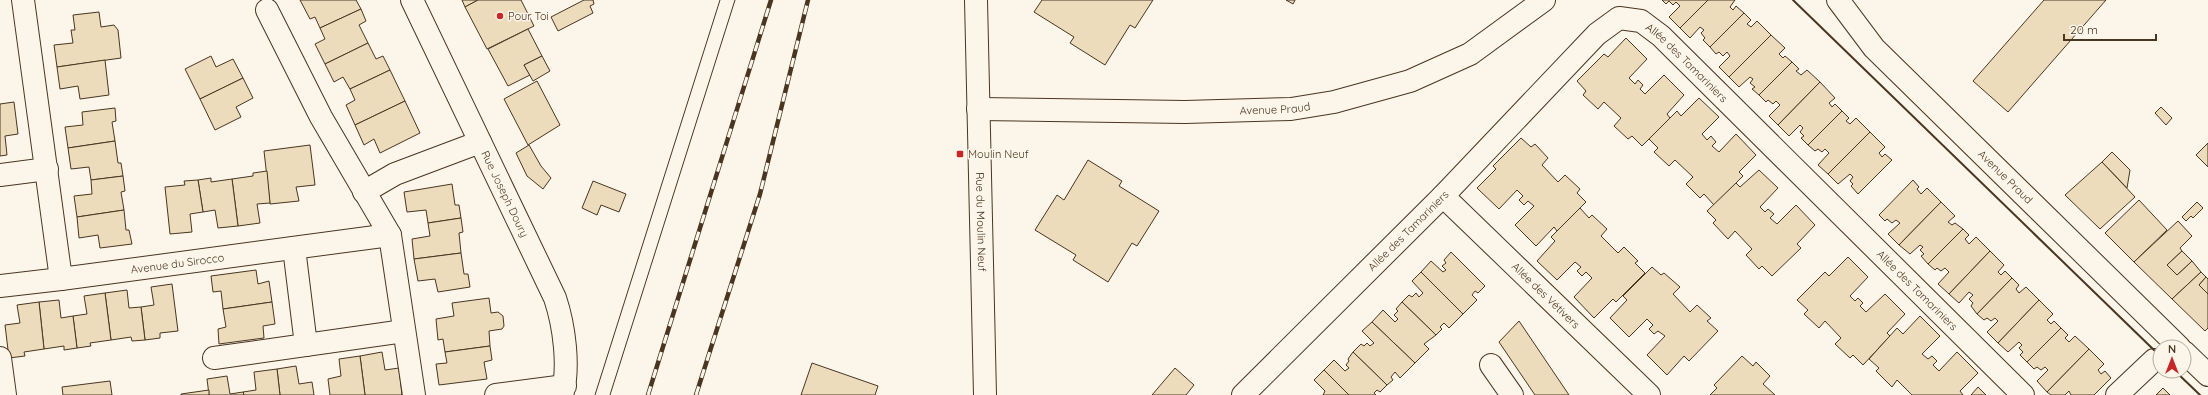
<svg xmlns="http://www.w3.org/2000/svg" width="2208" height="395" font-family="Quicksand,sans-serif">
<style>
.building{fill:#ecdcbc;stroke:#4a3520}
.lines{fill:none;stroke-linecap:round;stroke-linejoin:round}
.minor-casing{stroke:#4a3520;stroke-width:24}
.minor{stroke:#fbf6e9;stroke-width:22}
.tram{stroke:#4a3520;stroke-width:1}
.rail-casing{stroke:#4a3520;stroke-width:4.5}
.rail{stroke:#fbf6e9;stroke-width:3;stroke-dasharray:9;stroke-linecap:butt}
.wall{stroke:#4a3520;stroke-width:2}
.poi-dot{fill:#c62828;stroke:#fbf6e9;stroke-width:1.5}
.labels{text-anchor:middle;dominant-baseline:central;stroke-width:3;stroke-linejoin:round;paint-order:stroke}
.poi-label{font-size:11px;fill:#4a3520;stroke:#fbf6e9;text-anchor:start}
.street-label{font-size:11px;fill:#4a3520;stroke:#fbf6e9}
</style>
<rect width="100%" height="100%" fill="#fbf6e9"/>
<g class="building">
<polygon points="300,0 356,0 361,9 320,28 315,17 310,19"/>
<polygon points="462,0 478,0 465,7"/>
<polygon points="478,0 521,0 534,26 487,49 465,7"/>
<polygon points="584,0 593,0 594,4 590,6 593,13 558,31 551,17"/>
<polygon points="1042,0 1153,0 1135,28 1130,25 1105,65 1070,43 1074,37 1034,12"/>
<polygon points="1286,0 1295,0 1293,4"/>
<polygon points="1662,0 1708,0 1680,28 1669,17 1680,6 1676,2 1673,5 1669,1 1666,4"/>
<polygon points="1708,0 1735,0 1730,7 1733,10 1736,6 1744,13 1710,47 1703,40 1705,38 1701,33 1704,30 1700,27 1690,38 1680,28"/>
<polygon points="2044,0 2106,0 2008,112 1973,81"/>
<polygon points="361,9 366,21 359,25 368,43 325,64 315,44 325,39 320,28"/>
<polygon points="99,12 101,27 114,25 118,30 121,58 57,67 54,45 73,43 71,30 75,30 73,15"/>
<polygon points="1744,13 1751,20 1747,24 1751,27 1757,21 1771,35 1729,77 1719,67 1730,56 1727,52 1723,56 1719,52 1716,54 1710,47"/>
<polygon points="528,29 542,56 524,65 530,75 508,86 488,49"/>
<polygon points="1771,35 1785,48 1779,54 1783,58 1785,56 1792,62 1759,95 1752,89 1755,87 1750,83 1753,79 1750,77 1739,87 1729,77"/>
<polygon points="1626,38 1647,59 1629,78 1635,84 1638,80 1643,85 1640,89 1645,94 1664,75 1684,95 1667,114 1670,118 1642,146 1632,136 1628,139 1614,126 1621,118 1604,102 1598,109 1583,95 1586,91 1577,81 1604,54 1608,57"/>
<polygon points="368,43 376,59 383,56 390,70 350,89 343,77 334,82 325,64"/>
<polygon points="211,56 216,67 233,59 243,78 200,99 185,69"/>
<polygon points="542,56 550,71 533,81 524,65"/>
<polygon points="105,60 109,95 80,99 78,86 60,89 57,67"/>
<polygon points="1792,62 1799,69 1796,71 1801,75 1807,70 1820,82 1778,125 1769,116 1780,105 1776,101 1773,104 1768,100 1766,102 1759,95"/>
<polygon points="390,70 405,101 355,125 346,105 355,100 350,89"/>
<polygon points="243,78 253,98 236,107 241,117 215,130 200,99"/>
<polygon points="537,81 560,125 528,145 504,99"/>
<polygon points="1820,82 1835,98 1829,103 1832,107 1835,104 1842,111 1808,145 1801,138 1804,136 1800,132 1803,128 1800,125 1789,136 1778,125"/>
<polygon points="1699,98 1719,117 1702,134 1707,140 1711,136 1716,142 1712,146 1719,152 1736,134 1756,155 1739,172 1743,176 1714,205 1704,194 1700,198 1686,184 1693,177 1675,160 1669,166 1654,152 1658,148 1649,139 1677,111 1681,116"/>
<polygon points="405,101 420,133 380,153 374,139 364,145 355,125"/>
<polygon points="14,102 18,134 5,136 7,155 0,156 0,104"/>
<polygon points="2161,107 2172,118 2166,125 2155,113"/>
<polygon points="115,108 116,121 112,122 115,141 68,148 65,127 83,125 82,112"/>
<polygon points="1842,111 1849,118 1846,121 1850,124 1856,118 1870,132 1828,174 1818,165 1829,153 1825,149 1822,152 1818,149 1815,151 1808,145"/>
<polygon points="1870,132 1885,147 1879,153 1882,157 1885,154 1892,160 1858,194 1851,186 1853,184 1850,181 1853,177 1850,174 1838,184 1828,174"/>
<polygon points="1521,138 1531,147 1535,144 1548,158 1542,165 1558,182 1565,175 1580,189 1577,193 1586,202 1557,231 1554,227 1536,246 1515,225 1534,206 1528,201 1524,205 1519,200 1523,196 1517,190 1499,209 1477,188 1496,169 1493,166"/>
<polygon points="115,141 118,163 121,163 123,176 91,180 89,167 71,169 68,148"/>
<polygon points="2208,143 2208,167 2196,155"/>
<polygon points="310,145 315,185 296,187 299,201 270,204 264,151"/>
<polygon points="529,145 541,166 551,178 543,189 527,176 516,153"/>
<polygon points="2112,152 2130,170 2127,188 2102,162"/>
<polygon points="1088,160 1122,181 1119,186 1159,211 1137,246 1132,243 1108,282 1073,260 1076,255 1035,230 1057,195 1064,200"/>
<polygon points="2102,162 2135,197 2100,229 2065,195"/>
<polygon points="1759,170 1778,188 1760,207 1765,212 1768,209 1774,214 1770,218 1777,224 1796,205 1815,225 1797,244 1801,248 1772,276 1762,266 1759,269 1746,255 1752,249 1735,231 1728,239 1713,223 1716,220 1707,211 1736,183 1740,187"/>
<polygon points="267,171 270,203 257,204 260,223 238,226 232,179 253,176 253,173"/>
<polygon points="123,176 125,191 121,192 124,210 77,217 74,196 92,194 91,180"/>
<polygon points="211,178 211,182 232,179 238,226 218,228 215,210 203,212 198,180"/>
<polygon points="198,180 203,212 190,214 192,232 170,234 165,187 185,185 184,181"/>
<polygon points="1913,180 1919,187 1917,189 1921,194 1927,188 1941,202 1899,245 1888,234 1900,223 1896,220 1892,223 1887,219 1885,221 1879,215"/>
<polygon points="593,181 626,194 619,212 601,205 597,215 582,208"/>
<polygon points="452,184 455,205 459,205 461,218 428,223 426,210 407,212 404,192"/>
<polygon points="2139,200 2167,230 2134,262 2105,233"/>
<polygon points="1941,202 1955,216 1948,222 1952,225 1955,223 1963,229 1928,264 1921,256 1924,254 1920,250 1923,247 1920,245 1910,254 1899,245"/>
<polygon points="2197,202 2203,208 2193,218 2191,216 2186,221 2182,217"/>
<polygon points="1580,208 1589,218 1592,215 1607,229 1601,236 1618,253 1624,247 1638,261 1635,263 1645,273 1616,302 1613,299 1594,318 1574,297 1592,278 1586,272 1582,276 1577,271 1581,267 1575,262 1557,280 1537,261 1555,241 1551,237"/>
<polygon points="124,210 126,230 129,230 132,244 100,248 98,235 79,238 77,217"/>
<polygon points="461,218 463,232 459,233 461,253 414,259 412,239 430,236 428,223"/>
<polygon points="2178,221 2192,236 2180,248 2182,251 2167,265 2177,275 2192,261 2201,272 2172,299 2134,262"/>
<polygon points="1963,229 1969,235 1965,239 1969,244 1976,237 1990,251 1949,294 1938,284 1949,272 1945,268 1941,271 1937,268 1935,270 1928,264"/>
<polygon points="1990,251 2004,265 1998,272 2001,275 2005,271 2012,278 1977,314 1971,306 1973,303 1969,299 1973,295 1969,292 1959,303 1949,294"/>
<polygon points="2182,251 2192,261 2177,275 2167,265"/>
<polygon points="1451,252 1485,286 1478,293 1475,291 1472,295 1477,300 1463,314 1421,272 1431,261 1443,272 1446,270 1442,266 1446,263 1444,260"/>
<polygon points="461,253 464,274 468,274 470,287 438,292 435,279 418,281 414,259"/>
<polygon points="1848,257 1868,277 1850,296 1855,301 1858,298 1863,303 1860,306 1866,312 1885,294 1905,314 1887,333 1890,336 1863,365 1853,355 1850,358 1835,344 1841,338 1825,321 1819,328 1804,314 1808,310 1797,300 1825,272 1829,276"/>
<polygon points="1652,267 1661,275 1664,273 1680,287 1673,294 1690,312 1697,305 1711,318 1707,321 1718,331 1689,361 1684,356 1667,375 1647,355 1665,336 1658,331 1654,334 1649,329 1653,325 1647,319 1629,337 1610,318 1627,300 1623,296"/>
<polygon points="256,270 258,284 269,281 272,302 223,309 221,291 213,292 211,276"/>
<polygon points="1421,272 1463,314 1449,328 1444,323 1440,327 1442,329 1436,335 1402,302 1409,295 1412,297 1416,293 1419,297 1423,293 1412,281"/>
<polygon points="2201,272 2206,277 2199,285 2208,294 2208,328 2205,331 2172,299"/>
<polygon points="2206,277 2208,279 2208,294 2199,285"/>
<polygon points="2012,278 2019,285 2016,289 2019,293 2026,287 2039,300 1998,343 1987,332 1998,321 1995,318 1991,321 1987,318 1984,320 1977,314"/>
<polygon points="172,284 178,331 160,333 160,338 145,340 141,307 154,305 151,287"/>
<polygon points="127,290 129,308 141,307 145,340 132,341 131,337 111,340 105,293"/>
<polygon points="105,293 111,340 90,343 91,346 77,348 73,316 87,314 84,296"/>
<polygon points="489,298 491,313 498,312 503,316 504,326 502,329 489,331 490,346 445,352 443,339 438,340 436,319 454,316 452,303"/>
<polygon points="59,300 61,318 73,316 77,348 64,350 64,346 44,349 39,302"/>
<polygon points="2039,300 2053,314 2047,320 2051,324 2054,321 2061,328 2027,362 2020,355 2023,352 2019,348 2022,345 2019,342 2008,352 1998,343"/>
<polygon points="39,302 44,349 24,352 25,356 9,358 5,325 20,323 17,305"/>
<polygon points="272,302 275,324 263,326 264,338 219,344 218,329 226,327 223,309"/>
<polygon points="1402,302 1436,335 1424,344 1429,349 1415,363 1372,322 1383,310 1395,322 1398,319 1394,315 1398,311 1396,309"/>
<polygon points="1920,316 1940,336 1922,354 1928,359 1932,356 1937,361 1933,365 1939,371 1957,352 1978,373 1960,391 1963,395 1912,395 1897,380 1892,387 1876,371 1879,368 1869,359 1897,328 1903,334"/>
<polygon points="1519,321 1569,395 1535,395 1499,342"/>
<polygon points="1372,322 1415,363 1400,378 1395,372 1391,377 1393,380 1387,385 1353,352 1361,344 1364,346 1367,343 1370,346 1374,343 1362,331"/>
<polygon points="2061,328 2068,335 2065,338 2069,342 2075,336 2089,349 2047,392 2037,381 2048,370 2045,367 2041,370 2037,367 2034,369 2027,362"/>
<polygon points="490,346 492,360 484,362 487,379 439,385 436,364 447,363 445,352"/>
<polygon points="2089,349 2104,364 2098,370 2101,374 2105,371 2111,378 2094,395 2071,395 2069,391 2065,395 2051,395 2047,392"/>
<polygon points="382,352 385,370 399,368 402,395 365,395 360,356"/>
<polygon points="1353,352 1387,385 1380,392 1377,390 1374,393 1376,395 1349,395 1324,370 1334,360 1345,371 1349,368 1346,365 1349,361 1348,359"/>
<polygon points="360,356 365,395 330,395 328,379 341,376 339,359"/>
<polygon points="1742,356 1753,366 1756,362 1770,376 1763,384 1775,395 1710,395 1717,388 1714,385"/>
<polygon points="812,363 878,386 875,395 801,395"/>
<polygon points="296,366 299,384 312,382 314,395 280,395 277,369"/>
<polygon points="1175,368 1194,385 1186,395 1152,395"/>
<polygon points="277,369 280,395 244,395 243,392 256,390 254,372"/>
<polygon points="1324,370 1349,395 1323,395 1325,391 1314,380"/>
<polygon points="227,376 230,394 243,392 244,395 209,395 207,379"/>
<polygon points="110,381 112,395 63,395 62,387"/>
<polygon points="1978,387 1986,395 1971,395"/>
<polygon points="2163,388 2170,395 2156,395"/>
<polygon points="209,390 209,395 181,395 181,394"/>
</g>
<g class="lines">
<g class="minor-casing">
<g id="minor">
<path id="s1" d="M 23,0 L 61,279 L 390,235"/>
<path id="s2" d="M 412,0 L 555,298 C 564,325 570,367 562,395"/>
<path id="s3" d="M 976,0 L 985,395"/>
<path id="s4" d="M 1838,0 L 1874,48 L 2179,347"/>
<polyline points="267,10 321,117 390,235 414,395"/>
<path id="s5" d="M 978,109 L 1185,112 L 1291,109 L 1334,102 L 1410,81 L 1470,54 L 1544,0"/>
<polyline points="0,175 47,169"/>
<polyline points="364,192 395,174 480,142"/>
<path id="s6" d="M 1443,196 L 1649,395"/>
<polyline points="294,248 306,345"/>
<polyline points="0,286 61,279"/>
<polyline points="2184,352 2208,375"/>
<polyline points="0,358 5,395"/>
<polyline points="214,358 404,331"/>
<polyline points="1491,365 1512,395"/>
<polyline points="496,395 565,386"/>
<path id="s7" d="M 1243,395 L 1443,196 L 1597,34 L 1619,18 L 1641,21 L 1661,36 L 2023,395"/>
<polyline points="2117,395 2154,360"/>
</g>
</g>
<use href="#minor" class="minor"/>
<g class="tram">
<polyline points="595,395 720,0"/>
<polyline points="610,395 735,0"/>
</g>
<g class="rail-casing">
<g id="rail">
<polyline points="648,395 771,0"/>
<polyline points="696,395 760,194 808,0"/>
</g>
</g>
<use href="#rail" class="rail"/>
<g class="wall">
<polyline points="1793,0 2155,351"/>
<polyline points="2175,371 2200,395"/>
</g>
</g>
<g class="poi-dot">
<circle cx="500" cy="16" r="4"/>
<rect x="956" y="150" width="8" height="8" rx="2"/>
</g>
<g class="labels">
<g class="poi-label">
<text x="508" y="16">Pour Toi</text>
<text x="968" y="154">Moulin Neuf</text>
</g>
<g class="street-label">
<text stroke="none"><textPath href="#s7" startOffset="617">Allée des Tamariniers</textPath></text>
<text stroke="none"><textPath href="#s5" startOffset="297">Avenue Praud</textPath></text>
<text stroke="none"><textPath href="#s4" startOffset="244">Avenue Praud</textPath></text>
<text stroke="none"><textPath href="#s2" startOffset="215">Rue Joseph Doury</textPath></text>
<text stroke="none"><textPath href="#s3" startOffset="222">Rue du Moulin Neuf</textPath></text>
<text stroke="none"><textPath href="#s7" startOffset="233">Allée des Tamariniers</textPath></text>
<text stroke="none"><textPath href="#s1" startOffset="399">Avenue du Sirocco</textPath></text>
<text stroke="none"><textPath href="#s7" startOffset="941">Allée des Tamariniers</textPath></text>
<text stroke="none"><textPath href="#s6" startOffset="143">Allée des Vétivers</textPath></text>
</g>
</g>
<g transform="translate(2172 359)"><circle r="19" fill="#fbf6e9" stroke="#b4a999"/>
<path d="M0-3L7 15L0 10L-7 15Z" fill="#c62828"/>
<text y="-6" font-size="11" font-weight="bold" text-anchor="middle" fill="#4a3520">N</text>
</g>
<path d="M2064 34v6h92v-6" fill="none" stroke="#4a3520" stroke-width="2"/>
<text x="2070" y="34" font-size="12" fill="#4a3520" stroke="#fbf6e9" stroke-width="3" paint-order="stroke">20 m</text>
</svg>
